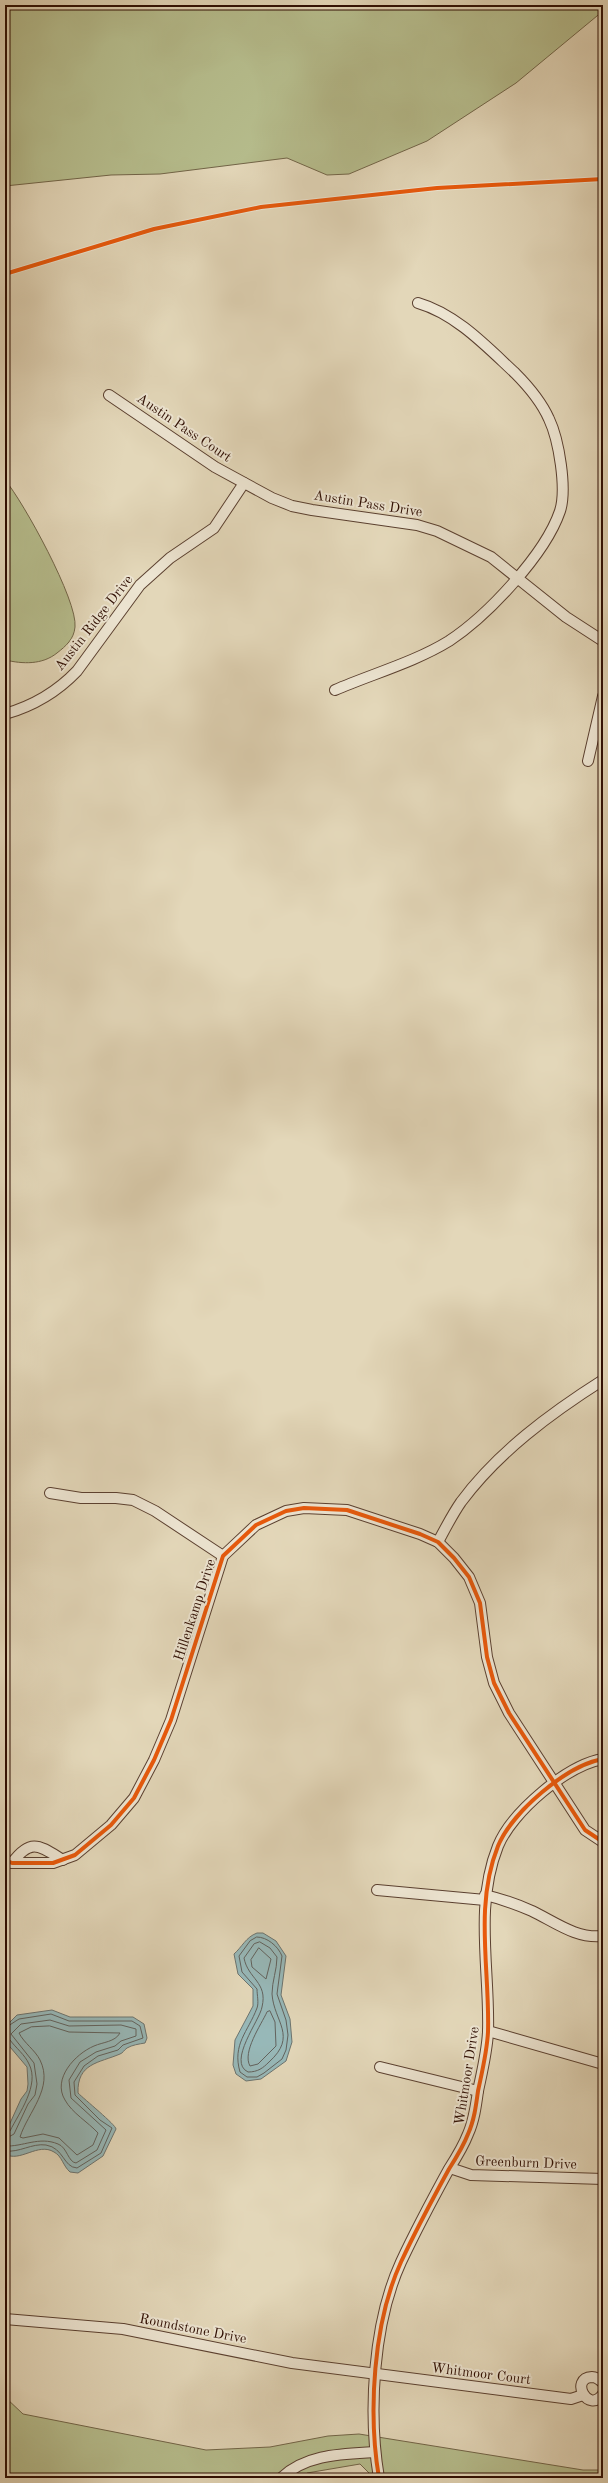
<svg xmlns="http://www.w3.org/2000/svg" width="608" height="2483" font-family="'Old Standard TT',serif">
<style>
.green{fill:#b6bd8d;stroke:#726548}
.water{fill:#97b8b8;stroke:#6d746f}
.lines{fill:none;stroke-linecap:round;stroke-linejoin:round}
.shore{stroke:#62625d;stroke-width:1}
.minor-casing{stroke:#5b4030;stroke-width:12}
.minor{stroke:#ede5d2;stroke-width:10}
.cycleway-casing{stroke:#ede5d2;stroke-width:6}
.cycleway{stroke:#e8590c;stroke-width:4}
.labels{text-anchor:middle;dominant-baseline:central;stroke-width:4;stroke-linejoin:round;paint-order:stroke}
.street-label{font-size:14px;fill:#2e0d02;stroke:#ede5d2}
</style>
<rect width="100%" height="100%" fill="#e3d7b9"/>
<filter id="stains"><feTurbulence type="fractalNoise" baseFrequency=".005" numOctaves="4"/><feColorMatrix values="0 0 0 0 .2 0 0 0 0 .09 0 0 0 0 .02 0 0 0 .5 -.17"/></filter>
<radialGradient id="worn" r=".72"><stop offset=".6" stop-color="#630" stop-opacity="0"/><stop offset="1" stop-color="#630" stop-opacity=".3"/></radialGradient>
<g class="green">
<polygon points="5,5 603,5 603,11 516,83 427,141 349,174 327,175 287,158 160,174 111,175 5,186"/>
<path d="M 5,480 C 23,501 78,601 75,627 C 74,639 66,646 57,653 C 42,665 23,664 5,660 Z"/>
<polygon points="5,2397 23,2414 206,2450 270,2447 328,2436 359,2434 583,2470 603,2470 603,2478 374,2478 360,2464 307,2473 302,2478 5,2478"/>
</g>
<g class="water">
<path d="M 257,1933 L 263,1933 L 276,1941 L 286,1956 L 281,1995 L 290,2019 L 292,2042 L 286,2061 L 261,2079 L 246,2081 L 236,2074 L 233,2065 L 235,2040 L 253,2006 L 253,1989 L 238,1974 L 234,1954 C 242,1947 246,1937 257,1933 Z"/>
<path d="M 52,2010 L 70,2017 L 133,2017 L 144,2024 L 147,2038 L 145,2043 C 139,2044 132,2045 127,2048 C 124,2050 123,2053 120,2054 C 99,2063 77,2063 78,2093 C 84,2099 116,2125 116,2129 L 103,2156 L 78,2173 L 70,2172 C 63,2166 62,2156 54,2152 C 38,2142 20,2163 5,2154 L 6,2132 L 21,2099 L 27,2091 L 28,2084 L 27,2067 L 5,2041 L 5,2027 L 17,2015 Z"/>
</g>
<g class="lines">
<g class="shore">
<path d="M 257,1937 C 267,1937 278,1946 282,1956 L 277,1994 L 286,2020 L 288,2035 L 286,2050 L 282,2059 L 264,2073 L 257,2077 L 247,2077 L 240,2072 C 232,2044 248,2032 257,2008 C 259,2003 257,1995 257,1989 L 242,1972 L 239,1956 L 250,1941 Z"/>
<path d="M 260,1942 L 270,1948 L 277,1957 C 277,1970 272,1981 272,1994 C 274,2022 298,2036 269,2062 C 263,2068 258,2072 248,2072 C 227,2062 260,2020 262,2007 C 268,1982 248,1979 244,1958 L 254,1944 Z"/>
<polygon points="259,1948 271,1959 266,1979 252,1967 251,1960"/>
<path d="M 270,2011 L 275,2022 L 276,2046 L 258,2064 L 250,2066 C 242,2052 261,2025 267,2012 Z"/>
<path d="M 50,2026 L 69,2032 L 120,2033 C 115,2042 103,2042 94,2046 C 75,2054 52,2079 65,2100 C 72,2113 88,2122 98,2133 L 93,2145 L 77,2155 L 59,2138 L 43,2134 L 23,2138 L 20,2137 C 28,2112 54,2088 40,2060 C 35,2050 24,2043 19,2033 L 31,2027 Z"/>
<path d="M 5,2028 L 19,2019 L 51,2014 L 69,2021 L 132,2021 L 140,2026 L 143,2038 L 123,2045 L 118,2050 L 98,2056 L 84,2066 L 74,2082 L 75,2095 L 100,2120 L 112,2128 L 101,2153 L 77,2168 C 63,2167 64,2148 46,2145 C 32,2143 19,2153 5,2151"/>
<path d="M 5,2038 L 10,2040 C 16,2048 25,2055 29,2064 C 40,2085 19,2113 10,2131 L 5,2134"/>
<path d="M 5,2139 L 14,2134 L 28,2104 L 35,2095 L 37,2084 L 34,2063 L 11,2034 L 21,2024 L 50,2020 L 69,2026 L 121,2025 L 136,2029 L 136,2036 L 121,2041 L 115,2046 L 96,2052 L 80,2062 L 69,2080 L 71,2098 L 106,2130 L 97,2150 L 76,2163 C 68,2162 67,2147 58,2144 C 39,2136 23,2147 5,2146"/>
</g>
<g class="minor-casing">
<g id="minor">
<polyline points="109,395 215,467 272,498 292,506 312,510 417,525 437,531 491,557 566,617 603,641"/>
<path d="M 335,690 C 372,674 415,662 449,641 C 487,616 545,555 560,511 C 567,489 559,440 549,419 C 541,401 529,387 515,373 C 486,346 456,314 418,303"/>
<path d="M 5,714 C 33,706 57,692 77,671 L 140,585 L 170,558 L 214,528 L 244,483"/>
<polyline points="588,761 603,696"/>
<polyline points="50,1493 81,1498 116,1498 133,1500 155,1511 223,1556"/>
<path d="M 438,1542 C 445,1529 452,1515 461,1502 C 498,1452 551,1413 603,1380"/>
<polyline points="5,1860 12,1863 53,1863 75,1855 111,1825 134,1798 154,1760 171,1720 223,1556 256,1525 286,1511 304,1508 347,1510 420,1534 438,1542 454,1558 469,1577 480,1603 487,1657 494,1683 509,1713 585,1830 603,1842"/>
<path d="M 12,1863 C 31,1837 40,1846 63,1860"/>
<polyline points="377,1890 485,1900"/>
<path d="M 485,1895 C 502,1899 516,1904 532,1911 C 555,1922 576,1939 603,1936"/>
<polyline points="488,2031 603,2064"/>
<polyline points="380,2067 478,2091"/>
<polyline points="450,2168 471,2175 603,2179"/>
<polyline points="5,2319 123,2329 292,2363 571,2399 583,2395"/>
<path d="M 603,2383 C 600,2380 597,2377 592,2377 C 569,2378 588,2415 603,2394"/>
<path d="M 281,2478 C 306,2454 342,2454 375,2452"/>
<path d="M 379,2478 C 368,2413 373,2323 401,2262 C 416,2230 432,2200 449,2169 C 456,2158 463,2147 468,2134 C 474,2121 476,2106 478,2091 C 482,2072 487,2052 488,2032 C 490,1970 474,1906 498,1846 C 512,1812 567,1765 603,1759"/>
</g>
</g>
<use href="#minor" class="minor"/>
<g class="cycleway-casing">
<g id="cycleway">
<polyline points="5,274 154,229 261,207 437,188 603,179"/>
<polyline points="5,1860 12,1863 53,1863 75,1855 111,1825 134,1798 154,1760 171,1720 223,1556 256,1525 286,1511 304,1508 347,1510 420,1534 438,1542 454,1558 469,1577 480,1603 487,1657 494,1683 509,1713 585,1830 603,1842"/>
<path d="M 379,2478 C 368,2413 373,2323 401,2262 C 416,2230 432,2200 449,2169 C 456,2158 463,2147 468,2134 C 474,2121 476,2106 478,2091 C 482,2072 487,2052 488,2032 C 490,1970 474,1906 498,1846 C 512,1812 567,1765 603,1759"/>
</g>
</g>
<use href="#cycleway" class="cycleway"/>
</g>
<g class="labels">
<g class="street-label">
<text transform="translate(184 428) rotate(34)">Austin Pass Court</text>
<text transform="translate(368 504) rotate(9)">Austin Pass Drive</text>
<text transform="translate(94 623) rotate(-52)">Austin Ridge Drive</text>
<text transform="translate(195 1610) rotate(-72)">Hillenkamp Drive</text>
<text transform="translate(467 2076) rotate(-81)">Whitmoor Drive</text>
<text transform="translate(526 2163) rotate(2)">Greenburn Drive</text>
<text transform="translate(193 2329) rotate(11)">Roundstone Drive</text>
<text transform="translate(481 2374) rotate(7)">Whitmoor Court</text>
</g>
</g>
<rect width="608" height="2483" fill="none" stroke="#e3d7b9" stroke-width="20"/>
<rect x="6" y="6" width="596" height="2471" fill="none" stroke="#2e0d02" stroke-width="2"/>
<rect x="10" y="10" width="588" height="2463" fill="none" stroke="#2e0d02"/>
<rect width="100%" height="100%" filter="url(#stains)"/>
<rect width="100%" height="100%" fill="url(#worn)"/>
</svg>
